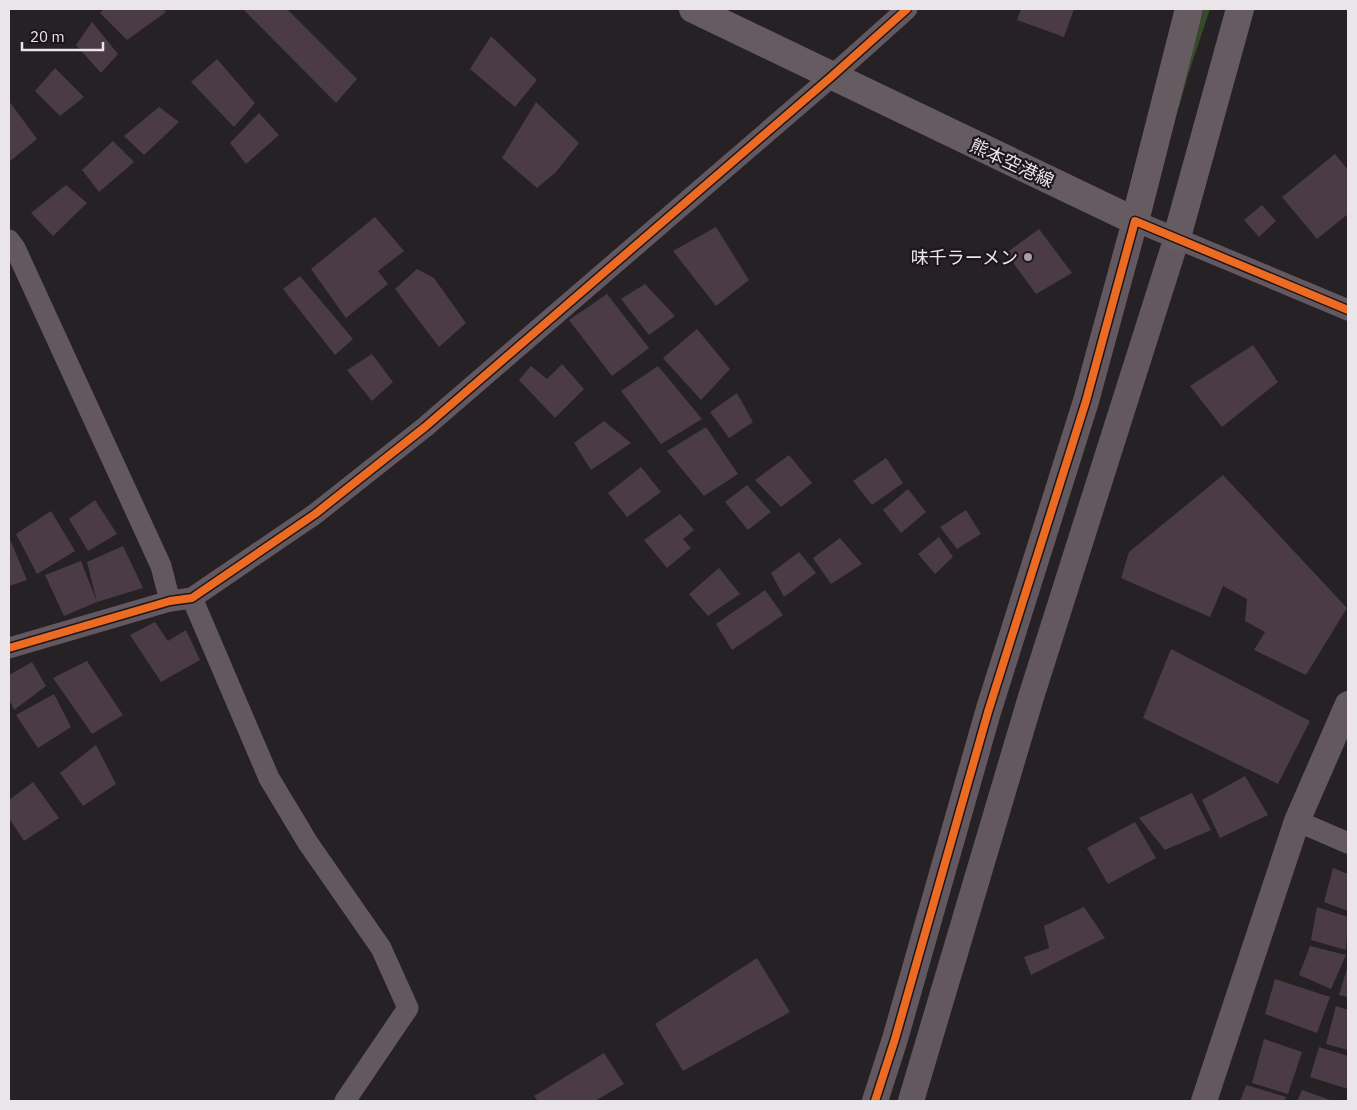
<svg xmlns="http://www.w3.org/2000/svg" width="1357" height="1110" font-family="'IBM Plex Sans','Noto Sans JP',sans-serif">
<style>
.green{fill:#364b28}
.building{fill:#4a3b46}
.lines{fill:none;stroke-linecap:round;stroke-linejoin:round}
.minor{stroke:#635860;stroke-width:21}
.tertiary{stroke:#635860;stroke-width:26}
.secondary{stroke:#675b62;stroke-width:28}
.cycleway-casing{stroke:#1d161b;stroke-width:11}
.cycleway{stroke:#ed6a23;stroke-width:8}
.poi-dot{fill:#a5a0a3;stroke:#1d161b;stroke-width:2}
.labels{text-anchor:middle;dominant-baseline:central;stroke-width:4.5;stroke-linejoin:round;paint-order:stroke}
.street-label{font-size:18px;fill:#eae5e8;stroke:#1d161b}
.poi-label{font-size:18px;fill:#eae5e8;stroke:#1d161b;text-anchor:end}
</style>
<rect width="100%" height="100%" fill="#262124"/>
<polygon class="green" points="1204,9 1210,9 1189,72 1179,107 1176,106"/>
<g class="building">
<polygon points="104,9 163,9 166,12 127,40 100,13"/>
<polygon points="243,9 287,9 357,79 336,103"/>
<polygon points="1021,9 1074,9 1064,37 1017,20"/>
<polygon points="92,22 118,54 101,73 76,45"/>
<polygon points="491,36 537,80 515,107 470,69"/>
<polygon points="217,59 255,103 234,127 191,82"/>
<polygon points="55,68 84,97 60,116 35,91"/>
<polygon points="9,101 37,139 9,162"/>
<polygon points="536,102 579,143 556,172 537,188 502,158"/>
<polygon points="159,107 179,122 144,155 124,136"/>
<polygon points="259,113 279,135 246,164 230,143"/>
<polygon points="113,141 134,162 99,192 82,170"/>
<polygon points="1335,154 1348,170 1348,214 1317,239 1282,197"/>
<polygon points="66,185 87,203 53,236 31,213"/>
<polygon points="1262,205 1276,221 1259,237 1244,220"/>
<polygon points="375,217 404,251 378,271 388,284 346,318 311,269"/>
<polygon points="716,227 749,280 716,306 673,251"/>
<polygon points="1039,229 1072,273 1036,294 1006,253"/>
<polygon points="417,269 434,278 466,323 439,347 395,289"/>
<polygon points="300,276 353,339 335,355 283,289"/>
<polygon points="645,284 675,316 649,335 621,299"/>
<polygon points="607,294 649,348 612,376 569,320"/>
<polygon points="697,329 730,369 701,400 663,358"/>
<polygon points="1253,345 1278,382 1222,427 1190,386"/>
<polygon points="372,354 393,382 372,401 347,370"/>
<polygon points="562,364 584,389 555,418 519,380 531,366 547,379"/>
<polygon points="658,366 702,419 661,444 621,391"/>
<polygon points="737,393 753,422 729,438 710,412"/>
<polygon points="604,421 631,443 591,470 574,443"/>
<polygon points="706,427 738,474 704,496 667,451"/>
<polygon points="789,455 812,483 781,507 755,480"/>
<polygon points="886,458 903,483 872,505 853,481"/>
<polygon points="641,467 661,492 627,517 608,493"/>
<polygon points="1223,475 1347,608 1306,675 1254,650 1265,632 1245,621 1247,599 1223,586 1210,617 1121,578 1129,552"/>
<polygon points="747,485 771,512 748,530 725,502"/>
<polygon points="908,489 926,512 901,533 883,510"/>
<polygon points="95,500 117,534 88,551 69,519"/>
<polygon points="966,510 981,534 957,549 940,527"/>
<polygon points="51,511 75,551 37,574 16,534"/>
<polygon points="680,514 694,530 683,539 691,548 667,568 644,540"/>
<polygon points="9,537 27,580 9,586"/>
<polygon points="939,537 953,557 935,574 918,554"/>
<polygon points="840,538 862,564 831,584 813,558"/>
<polygon points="123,546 143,588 97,602 87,562"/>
<polygon points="799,552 816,573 784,597 771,573"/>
<polygon points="81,561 97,602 64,616 45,575"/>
<polygon points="719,568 740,594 708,616 689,594"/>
<polygon points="765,590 783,615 732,650 716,624"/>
<polygon points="155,622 168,641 186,630 200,660 161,682 130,635"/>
<polygon points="1171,649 1310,721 1278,784 1143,718"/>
<polygon points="87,661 123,715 92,734 53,678"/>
<polygon points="32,662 46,686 14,710 9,699 9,675"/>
<polygon points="54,694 71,727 38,748 16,715"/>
<polygon points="96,745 116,784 83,806 60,773"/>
<polygon points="1245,776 1268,815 1220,838 1202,800"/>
<polygon points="33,782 59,818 24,841 9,818 9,800"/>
<polygon points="1192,793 1211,830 1165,850 1139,818"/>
<polygon points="1135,822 1156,858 1108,884 1087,848"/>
<polygon points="1333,868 1348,874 1348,911 1324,902"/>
<polygon points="1084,907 1105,938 1031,975 1024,957 1049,948 1044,926"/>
<polygon points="1317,907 1348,917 1346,950 1311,940"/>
<polygon points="1310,946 1346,955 1331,989 1299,975"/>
<polygon points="757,958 790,1012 683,1071 655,1024"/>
<polygon points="1348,965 1348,997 1339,995"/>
<polygon points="1275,979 1330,997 1317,1033 1265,1014"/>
<polygon points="1336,1006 1348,1010 1348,1050 1326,1044"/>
<polygon points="1264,1039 1302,1052 1288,1094 1252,1083"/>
<polygon points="1319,1047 1348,1056 1348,1089 1310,1077"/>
<polygon points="604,1053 624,1084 595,1101 538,1101 534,1096"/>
<polygon points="1246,1085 1286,1097 1284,1101 1240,1101"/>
<polygon points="1302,1090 1333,1101 1297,1101"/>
</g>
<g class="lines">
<g class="minor">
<polyline points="1135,221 1348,310"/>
<polyline points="9,240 15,248 161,566 170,601"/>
<polyline points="192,598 269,778 308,843 381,948 408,1008 345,1101"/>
<polyline points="9,648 170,601 192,598 315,514 425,427 831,77 907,9"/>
<polyline points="1297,821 1348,843"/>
</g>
<g class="tertiary">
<polyline points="875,1101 895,1039 988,712 1086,401 1135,221"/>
<polyline points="911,1101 1031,697 1177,237"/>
<polyline points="1204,1101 1297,821 1348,704"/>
</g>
<g class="secondary">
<polyline points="693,9 1135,221 1189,9"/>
<polyline points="1177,237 1240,9"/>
</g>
<g class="cycleway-casing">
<g id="cycleway">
<polyline points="9,648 170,601 192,598 315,514 425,427 831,77 907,9"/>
<polyline points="875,1101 895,1039 988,712 1086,401 1135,221 1348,310"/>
</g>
</g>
<use href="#cycleway" class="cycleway"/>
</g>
<circle class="poi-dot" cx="1028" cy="257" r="5"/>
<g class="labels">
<g class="street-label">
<text transform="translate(1012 163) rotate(25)">熊本空港線</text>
</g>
<g class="poi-label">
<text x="1018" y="257">味千ラーメン</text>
</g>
</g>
<rect width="1357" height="1110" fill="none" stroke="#eae5e8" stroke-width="20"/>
<path d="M22 42v8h81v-8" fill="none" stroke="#eae5e8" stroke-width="2.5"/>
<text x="30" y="42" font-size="15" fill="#eae5e8" stroke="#1d161b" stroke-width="4" paint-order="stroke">20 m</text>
</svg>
